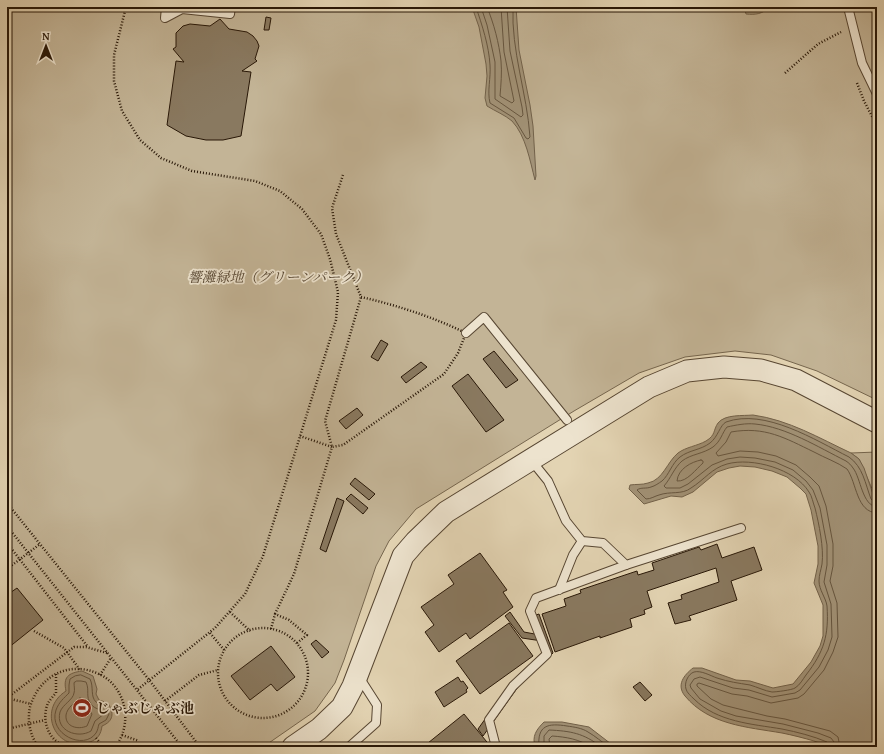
<svg xmlns="http://www.w3.org/2000/svg" width="884" height="754" font-family="'Gentium Book Plus','Noto Serif JP',serif">
<style>
.green{fill:#c3b496;stroke:#76664e}
.water{fill:#a39479;stroke:#72624b}
.lines{fill:none;stroke-linecap:round;stroke-linejoin:round}
.shore{stroke:#665640;stroke-width:1}
.building{fill:#897960;stroke:#281707}
.service-casing{stroke:#574632;stroke-width:10}
.tertiary-casing{stroke:#574632;stroke-width:23}
.path{stroke:#281707;stroke-width:2.5;stroke-dasharray:1 2;stroke-linecap:butt}
.service{stroke:#ede3ce;stroke-width:8}
.tertiary{stroke:#ede3ce;stroke-width:21}
.labels{text-anchor:middle;dominant-baseline:central;stroke-width:3.5;stroke-linejoin:round;paint-order:stroke}
.park-label{font-size:14px;font-style:italic;fill:#564632;stroke:#ede3ce}
.poi-label{font-size:14px;font-weight:bold;fill:#281707;stroke:#ede3ce;text-anchor:start}
</style>
<rect width="100%" height="100%" fill="#e3d4b3"/>
<filter id="stains"><feTurbulence type="fractalNoise" baseFrequency=".005" numOctaves="4"/><feColorMatrix values="0 0 0 0 .2 0 0 0 0 .09 0 0 0 0 .02 0 0 0 .5 -.17"/></filter>
<radialGradient id="worn" r=".72"><stop offset=".6" stop-color="#630" stop-opacity="0"/><stop offset="1" stop-color="#630" stop-opacity=".3"/></radialGradient>
<g class="green">
<polygon points="7,7 877,7 877,400 817,371 771,355 735,351 685,357 639,373 574,411 416,509 389,541 376,566 344,660 335,683 315,711 263,747 7,747"/>
<polygon points="877,452 877,500 859,459 851,453"/>
</g>
<g class="water">
<path d="M 472,7 L 516,7 L 519,50 L 530,105 L 533,126 L 536,176 L 535,180 C 530,161 526,136 512,121 C 505,115 495,111 487,106 L 485,98 L 487,76 L 486,64 L 479,27 Z"/>
<path d="M 744,7 L 770,7 C 762,14 756,15 746,14 Z"/>
<path d="M 753,415 C 789,420 819,438 851,453 L 859,459 L 864,468 L 874,497 L 877,500 L 877,747 C 862,747 846,748 831,747 C 826,746 820,743 814,741 C 804,738 792,735 782,733 C 747,727 709,725 685,696 C 676,685 684,675 693,668 L 702,668 L 736,680 L 750,681 L 773,688 L 793,684 L 811,662 L 820,646 L 823,636 L 823,605 L 814,583 L 818,564 L 818,546 L 811,510 L 806,494 L 800,488 L 787,477 L 772,471 L 755,467 L 740,466 L 729,468 L 717,472 L 693,492 L 682,497 L 671,496 L 644,504 L 629,489 L 630,485 C 636,484 642,485 648,483 C 663,480 667,462 678,453 C 686,447 697,446 706,441 C 716,435 713,430 718,423 C 725,414 743,416 753,415 Z"/>
<path d="M 82,671 L 93,676 L 97,689 L 96,694 L 99,700 L 108,703 C 114,713 114,721 102,726 C 101,734 98,739 90,742 C 56,754 36,710 66,691 C 63,677 68,673 82,671 Z"/>
<path d="M 544,722 L 562,722 L 589,727 L 615,747 L 535,747 C 532,736 536,730 544,722 Z"/>
</g>
<g class="lines">
<g class="shore">
<path d="M 476,7 C 482,25 489,46 490,65 C 491,78 487,91 490,103 L 514,118 L 526,138 L 528,139 L 530,137 C 527,93 511,51 513,7"/>
<polyline points="481,7 487,25 495,62 495,99 521,117 523,115 522,107 510,51 507,7"/>
<path d="M 487,7 C 494,24 499,43 501,61 C 502,73 501,84 500,96 L 512,103 L 514,101 L 504,52 L 501,7"/>
<path d="M 701,460 L 703,461 L 703,463 C 696,469 687,482 677,481 C 678,469 691,462 701,460 Z"/>
<path d="M 81,675 L 90,679 C 94,687 90,696 96,702 C 98,705 103,705 106,706 L 109,714 L 106,720 L 99,724 C 98,727 98,730 96,733 C 84,751 48,734 56,710 C 59,702 64,698 69,693 L 69,685 L 70,679 L 75,676 Z"/>
<path d="M 77,681 L 81,681 L 86,682 C 90,691 85,696 91,704 C 95,710 101,708 104,714 L 95,721 L 91,731 C 78,739 55,731 60,712 C 63,704 73,700 74,693 C 75,690 74,686 74,683 Z"/>
<path d="M 80,698 L 92,714 L 87,726 C 78,730 65,727 66,715 C 67,708 75,702 80,698 Z"/>
<path d="M 539,747 C 537,725 548,723 567,726 C 574,727 582,728 588,732 C 595,736 602,742 609,747"/>
<path d="M 544,747 L 544,736 L 549,730 C 570,731 584,733 601,747"/>
<path d="M 550,747 L 549,739 L 552,736 C 566,737 579,739 591,747"/>
<path d="M 829,747 L 827,742 C 813,736 797,732 782,729 C 752,724 717,722 694,699 C 691,696 687,693 686,689 C 684,683 688,674 694,672 C 701,670 711,676 717,678 C 729,682 738,683 750,685 C 757,687 765,691 772,692 C 776,692 792,690 795,688 C 800,685 803,679 806,675 C 824,652 829,635 827,606 C 826,598 819,590 819,581 C 819,575 821,570 822,564 C 824,548 819,524 815,508 C 813,503 812,496 809,492 C 795,469 752,457 727,464 C 712,468 704,480 691,488 C 682,495 670,491 659,495 C 655,496 651,499 646,499 L 637,490 C 641,487 646,489 651,487 C 655,486 659,483 662,481 C 669,475 672,463 680,457 C 689,450 701,450 710,443 C 718,437 720,425 726,422 C 765,408 815,440 849,457 C 863,467 865,483 871,499 L 874,502 L 877,502"/>
<path d="M 834,747 L 834,742 L 831,738 L 818,733 L 783,724 L 736,716 L 721,711 L 700,699 L 691,688 L 690,685 L 694,679 L 700,677 L 733,688 L 749,690 L 772,697 L 795,693 L 800,690 L 819,667 L 828,650 L 832,637 L 831,604 L 824,582 L 827,565 L 827,545 L 820,508 L 813,490 L 806,481 L 793,470 L 775,462 L 755,458 L 740,457 L 727,459 L 712,465 L 688,484 L 680,488 L 666,488 L 664,486 C 671,478 674,468 682,461 C 691,454 703,454 713,447 C 721,441 722,433 727,427 C 736,425 746,423 755,424 C 786,427 818,447 846,461 C 849,463 851,465 853,468 C 861,478 862,506 877,507"/>
<path d="M 840,747 L 838,737 L 830,731 L 785,719 L 767,716 L 723,705 L 711,699 L 697,686 L 697,684 L 699,683 L 732,694 L 747,696 L 771,703 L 798,698 L 804,694 L 824,670 L 833,652 L 838,637 L 837,603 L 830,581 L 833,566 L 833,544 L 826,506 L 819,486 L 810,477 L 796,465 L 776,456 L 758,452 L 740,451 L 718,456 L 716,453 L 726,442 L 731,432 C 765,426 785,438 814,452 C 825,458 837,462 847,469 C 857,483 856,512 877,513"/>
</g>
</g>
<g class="building">
<polygon points="266,17 271,18 269,30 264,30"/>
<polygon points="220,19 229,29 247,32 253,36 257,41 259,46 255,59 257,61 242,71 251,72 241,136 223,140 206,140 186,136 167,125 176,61 184,62 173,49 176,47 176,33 183,26 190,24 210,26"/>
<polygon points="381,340 388,344 378,361 371,357"/>
<polygon points="494,351 518,380 506,388 483,359"/>
<polygon points="421,362 427,367 406,383 401,377"/>
<polygon points="468,374 504,420 486,432 452,386"/>
<polygon points="357,408 363,415 346,429 339,421"/>
<polygon points="355,478 375,494 369,500 350,484"/>
<polygon points="351,494 368,508 363,514 346,499"/>
<polygon points="337,498 344,501 326,552 320,549"/>
<polygon points="717,544 722,558 754,547 762,570 731,581 737,600 689,616 691,620 675,624 668,603 682,599 681,595 719,582 716,568 647,591 652,607 644,610 645,614 630,619 632,627 600,638 600,636 555,652 542,614 566,606 564,599 581,593 580,590 637,571 638,575 654,570 652,563 699,547 701,550"/>
<polygon points="480,553 507,590 503,592 513,607 470,639 466,633 439,652 425,632 434,625 421,607 454,584 448,575"/>
<polygon points="17,588 43,620 8,648 7,646 7,595"/>
<polygon points="510,612 524,632 540,635 533,616 539,614 553,653 518,687 483,736 478,729 513,680 545,650 542,641 522,638 505,616"/>
<polygon points="509,623 533,656 480,694 456,661"/>
<polygon points="316,640 329,652 322,658 311,644"/>
<polygon points="271,646 295,677 277,691 271,684 250,700 231,676"/>
<polygon points="458,677 461,682 463,681 468,688 466,690 467,692 444,707 435,692"/>
<polygon points="640,682 652,695 645,701 633,687"/>
<polygon points="464,714 491,747 423,747"/>
</g>
<g class="lines">
<g class="service-casing">
<g id="service">
<polyline points="166,7 165,18 182,9 230,14 231,7"/>
<polyline points="848,7 862,63 877,94"/>
<polyline points="466,333 484,317 567,420"/>
<polyline points="531,460 548,481 566,521 582,541 603,543 626,565 741,528"/>
<polyline points="559,590 573,555 582,541"/>
<polyline points="349,747 376,723 377,705 359,677"/>
<polyline points="496,747 489,720 513,686 547,654 530,611 536,598 626,565"/>
</g>
</g>
<g class="tertiary-casing">
<polyline id="tertiary" points="293,747 319,729 342,707 353,686 403,556 416,541 446,512 649,387 687,371 724,367 761,370 796,380 877,422"/>
</g>
<g class="path">
<polyline points="126,7 114,55 114,81 122,111 140,140 161,158 192,171 255,181 280,191 302,209 321,234 330,259 338,292 336,320 263,556 245,594 215,628 137,690"/>
<polyline points="785,73 818,44 841,32"/>
<polyline points="857,83 864,101 877,126"/>
<polyline points="343,175 332,208 336,234 361,297"/>
<path d="M 361,297 C 396,305 433,317 466,333 L 458,353 L 444,374 L 343,445 L 332,447 L 325,421 Z"/>
<polyline points="7,503 150,681 200,747"/>
<polyline points="7,526 182,747"/>
<polyline points="7,543 88,647"/>
<polyline points="7,569 40,544"/>
<polyline points="230,612 250,631"/>
<polyline points="275,614 294,574 332,447 300,436"/>
<circle cx="263" cy="673" r="45"/>
<polyline points="271,629 275,614 289,620 307,635 297,643"/>
<polyline points="34,631 64,648 80,670"/>
<polyline points="210,633 225,651"/>
<path d="M 56,674 L 56,693 C 53,696 50,700 48,703 C 43,715 45,730 54,739 C 58,744 66,745 72,747"/>
<polyline points="100,675 111,658"/>
<polyline points="7,698 74,647 86,647 107,653"/>
<polyline points="7,700 7,698 31,704"/>
<polyline points="165,701 199,675 218,670"/>
<polyline points="126,712 152,710"/>
<polyline points="7,729 45,720"/>
<polyline points="122,735 139,741"/>
<polyline points="7,737 11,747"/>
<polyline points="96,738 104,747"/>
<path d="M 39,747 C 30,737 27,720 30,707 C 39,676 69,660 99,674 C 127,687 133,725 115,747"/>
<polyline points="86,747 100,742"/>
</g>
<use href="#service" class="service"/>
<use href="#tertiary" class="tertiary"/>
</g>
<defs>
<g id="stadium-disc" transform="scale(1)"><circle r="9.5" fill="#8f2418" stroke="#ede3ce"/><path d="M0-5a6.5 5 0 1 0 0 10a6.5 5 0 1 0 0-10ZM-3.5-1.8h7v3.6h-7Z" fill="#fff"/></g>
</defs>
<g fill-rule="evenodd">
<use href="#stadium-disc" x="82" y="708"/>
</g>
<g class="labels">
<g class="park-label">
<text x="278" y="277">響灘緑地（グリーンパーク）</text>
</g>
<g class="poi-label">
<text x="96" y="708">じゃぶじゃぶ池</text>
</g>
</g>
<rect width="884" height="754" fill="none" stroke="#e3d4b3" stroke-width="24"/>
<rect x="8" y="8" width="868" height="738" fill="none" stroke="#281707" stroke-width="2"/>
<rect x="12" y="12" width="860" height="730" fill="none" stroke="#281707"/>
<g transform="translate(46 46)" stroke="#ede3ce" stroke-width="3" paint-order="stroke">
<path d="M0-3L7 15L0 10L-7 15Z" fill="#281707"/>
<text y="-6" font-size="11" font-weight="bold" text-anchor="middle" fill="#281707">N</text>
</g>
<rect width="100%" height="100%" filter="url(#stains)"/>
<rect width="100%" height="100%" fill="url(#worn)"/>
</svg>
